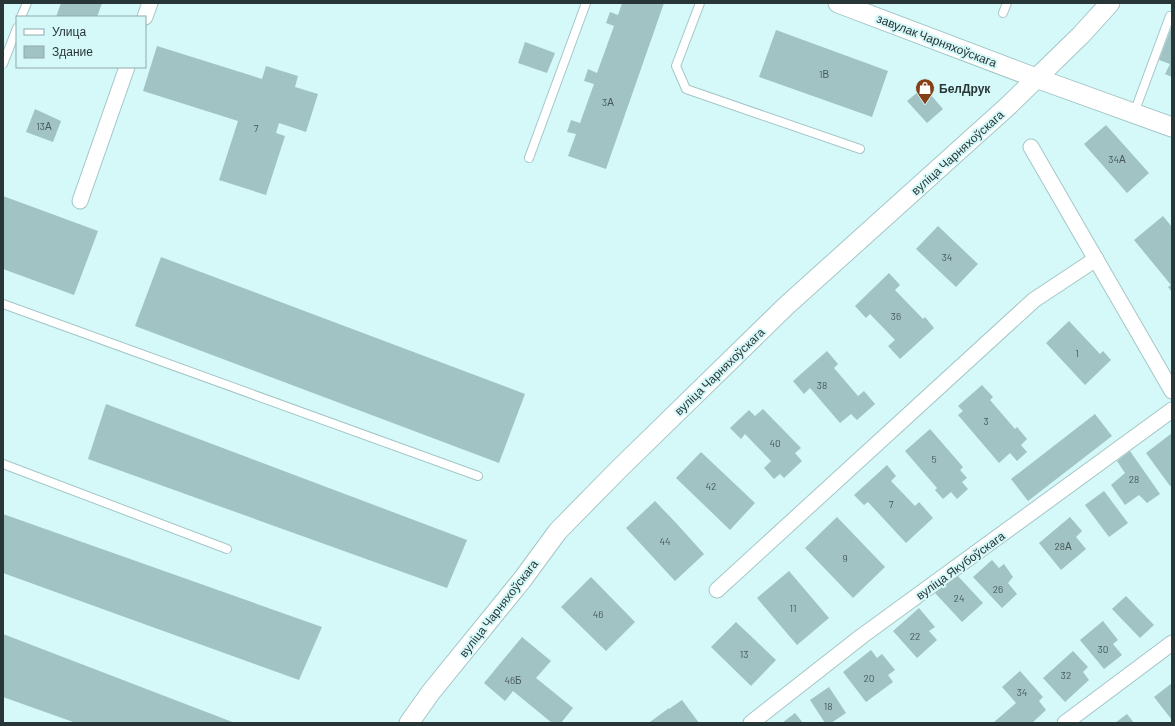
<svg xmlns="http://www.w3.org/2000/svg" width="1175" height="726" font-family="Barlow,sans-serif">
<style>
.building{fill:#a1c3c3}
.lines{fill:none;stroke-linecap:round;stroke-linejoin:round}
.service-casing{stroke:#a5c6c7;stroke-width:10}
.minor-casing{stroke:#a5c6c7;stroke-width:17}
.tertiary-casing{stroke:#a5c6c7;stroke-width:21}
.service{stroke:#fff;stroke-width:8}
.minor{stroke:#fff;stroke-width:15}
.tertiary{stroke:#fff;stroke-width:19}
.labels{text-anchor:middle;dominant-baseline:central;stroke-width:4;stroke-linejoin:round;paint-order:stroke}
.number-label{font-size:10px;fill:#47595a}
.street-label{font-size:12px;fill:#293637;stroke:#d5f8f8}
.poi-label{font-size:12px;font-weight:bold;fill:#293637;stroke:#d5f8f8;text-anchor:start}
</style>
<rect width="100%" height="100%" fill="#d5f8f8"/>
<g class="building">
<polygon points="61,3 102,3 97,17 56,17"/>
<polygon points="622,3 664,3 606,169 568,156 576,134 567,132 571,120 580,123 594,84 584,81 588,69 597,73 614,26 606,23 610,12 618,15"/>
<polygon points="1172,26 1172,77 1165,74 1170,64 1159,60"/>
<polygon points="776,30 888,71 872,117 759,77"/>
<polygon points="525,42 555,53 547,73 518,63"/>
<polygon points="157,46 262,79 266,66 298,76 295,87 318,94 306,132 279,123 276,133 285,136 266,195 219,180 238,121 143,91"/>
<polygon points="924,87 943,109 927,123 907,101"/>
<polygon points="35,109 61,121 53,142 26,132"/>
<polygon points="1106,125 1149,173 1127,193 1084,144"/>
<polygon points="3,196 98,231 74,295 3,269"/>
<polygon points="1163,216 1172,227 1172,292 1168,287 1171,285 1134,240"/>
<polygon points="938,226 978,264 956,287 916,249"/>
<polygon points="161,257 525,394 499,463 135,326"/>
<polygon points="889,273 900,285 895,290 923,319 925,317 934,328 900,359 888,346 895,340 870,314 866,318 855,306"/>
<polygon points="1069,321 1100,354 1103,351 1111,360 1085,385 1046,343"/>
<polygon points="827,351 838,364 834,368 858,396 864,391 875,404 857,420 851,414 840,423 810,388 804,394 793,381"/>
<polygon points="982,385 993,397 990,400 1015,429 1017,427 1027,439 1021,445 1027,452 1017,461 1010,453 999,463 958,415 963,411 958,406"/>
<polygon points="106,404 467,540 447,588 88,459"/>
<polygon points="763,409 801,448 795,453 802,461 784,478 780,474 774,479 764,468 771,461 745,434 741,439 730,428 749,410 755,416"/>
<polygon points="1095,414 1112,436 1028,501 1011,479"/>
<polygon points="930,429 963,467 960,470 967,478 962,482 968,489 957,499 951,492 943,499 935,490 937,488 905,451"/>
<polygon points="1172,433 1172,485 1170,486 1146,453"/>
<polygon points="1130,451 1160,494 1147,503 1139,495 1125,505 1111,485 1125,473 1117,461"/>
<polygon points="701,452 755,503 730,530 676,478"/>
<polygon points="887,465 896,476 891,481 915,506 919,502 933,518 906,543 868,502 864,505 854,495"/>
<polygon points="1104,491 1128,523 1109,537 1085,505"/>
<polygon points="655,501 677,524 704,554 675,581 626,528"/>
<polygon points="3,514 322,627 299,680 3,573"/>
<polygon points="837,517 885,567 853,598 805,548"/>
<polygon points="1070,517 1082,531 1076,537 1086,549 1061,570 1039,543"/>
<polygon points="992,560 999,568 1004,564 1013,577 1008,583 1017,594 1002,608 973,577"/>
<polygon points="789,571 829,618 797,645 757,598"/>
<polygon points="956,574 983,603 962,622 935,593"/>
<polygon points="591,577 635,622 606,651 561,607"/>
<polygon points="1126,596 1154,625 1140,638 1112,609"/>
<polygon points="919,608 935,627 929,631 937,640 917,658 893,631"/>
<polygon points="1103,621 1118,640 1113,644 1122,655 1104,669 1080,640"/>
<polygon points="736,622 776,660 751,686 711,647"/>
<polygon points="3,634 235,723 76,723 3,697"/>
<polygon points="522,637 551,661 536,678 573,708 561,723 552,723 513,691 505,701 484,683"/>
<polygon points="871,650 877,658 882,654 895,670 888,675 893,682 866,702 843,672"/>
<polygon points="1073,651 1088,667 1083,672 1089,680 1065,702 1043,678"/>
<polygon points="1020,671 1043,697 1039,701 1046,710 1032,723 993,723 1016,703 1002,687"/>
<polygon points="1172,683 1172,720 1154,697"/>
<polygon points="829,687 846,713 831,723 825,723 810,700"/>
<polygon points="682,700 699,723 650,722 669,708 669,709"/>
<polygon points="795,713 803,723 782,723"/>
<polygon points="1127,714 1134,723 1115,723"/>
</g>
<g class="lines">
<g class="service-casing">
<g id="service">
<polyline points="700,3 676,66 686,89 860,149"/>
<polyline points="1003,13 1007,3"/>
<polyline points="21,17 27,3"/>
<polyline points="3,64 17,28"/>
<polyline points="1134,113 1170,16"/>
<polyline points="529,158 586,3"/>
<polyline points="3,304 478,476"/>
<polyline points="3,464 227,549"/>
</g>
</g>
<g class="minor-casing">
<g id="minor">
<polyline points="145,17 150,3"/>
<polyline points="1031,147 1172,391"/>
<polyline points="80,201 127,67"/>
<polyline points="717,590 1034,300 1096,259"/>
<polyline points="751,723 862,636 1172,410"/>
<polyline points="1065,723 1172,643"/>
</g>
</g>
<g class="tertiary-casing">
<g id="tertiary">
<polyline points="838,3 1036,78 1172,127"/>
<polyline points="409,723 431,692 522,580 558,531 619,469 786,306 1008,106 1081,35 1110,3"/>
</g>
</g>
<use href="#service" class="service"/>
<use href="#minor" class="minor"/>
<use href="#tertiary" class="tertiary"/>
</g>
<defs>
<g id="shop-pin" transform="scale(1)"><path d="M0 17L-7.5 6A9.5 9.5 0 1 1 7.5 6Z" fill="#843f17" stroke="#d5f8f8"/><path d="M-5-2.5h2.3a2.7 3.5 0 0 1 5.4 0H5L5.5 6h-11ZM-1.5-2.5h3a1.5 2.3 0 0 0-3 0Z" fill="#fff"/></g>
</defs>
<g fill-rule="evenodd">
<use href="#shop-pin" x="925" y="88"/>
</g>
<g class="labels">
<g class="number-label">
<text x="824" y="74">1В</text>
<text x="608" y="102">3А</text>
<text x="44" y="126">13А</text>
<text x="256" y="128">7</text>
<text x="1117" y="159">34А</text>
<text x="947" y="257">34</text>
<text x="896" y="316">36</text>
<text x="1077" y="353">1</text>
<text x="822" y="385">38</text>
<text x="986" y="421">3</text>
<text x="775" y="443">40</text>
<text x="934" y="459">5</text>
<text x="1134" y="479">28</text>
<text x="711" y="486">42</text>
<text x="891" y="504">7</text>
<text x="665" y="541">44</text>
<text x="1063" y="546">28А</text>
<text x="845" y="558">9</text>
<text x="998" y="589">26</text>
<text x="959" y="598">24</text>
<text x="793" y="608">11</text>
<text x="598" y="614">46</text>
<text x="915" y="636">22</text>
<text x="1103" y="649">30</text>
<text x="744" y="654">13</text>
<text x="1066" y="675">32</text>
<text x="869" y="678">20</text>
<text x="513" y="680">46Б</text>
<text x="1022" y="692">34</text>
<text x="828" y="706">18</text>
</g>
<g class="street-label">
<text transform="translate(937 40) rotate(21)">завулак Чарняхоўскага</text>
<text transform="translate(957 152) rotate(-42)">вуліца Чарняхоўскага</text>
<text transform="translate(719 371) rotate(-44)">вуліца Чарняхоўскага</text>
<text transform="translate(960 565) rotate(-36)">вуліца Якубоўскага</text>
<text transform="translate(498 608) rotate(-52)">вуліца Чарняхоўскага</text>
</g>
<g class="poi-label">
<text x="939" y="88">БелДрук</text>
</g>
</g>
<rect width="1175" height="726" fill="none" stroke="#293637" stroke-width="8"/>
<rect x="16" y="16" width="130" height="52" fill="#d5f8f8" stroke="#90aaab"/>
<rect x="24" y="29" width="20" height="6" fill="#ffffff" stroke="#90aaab"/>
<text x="52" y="36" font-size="12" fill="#293637">Улица</text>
<rect x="24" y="46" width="20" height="12" fill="#a1c3c3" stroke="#90aaab"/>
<text x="52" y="56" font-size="12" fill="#293637">Здание</text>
</svg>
